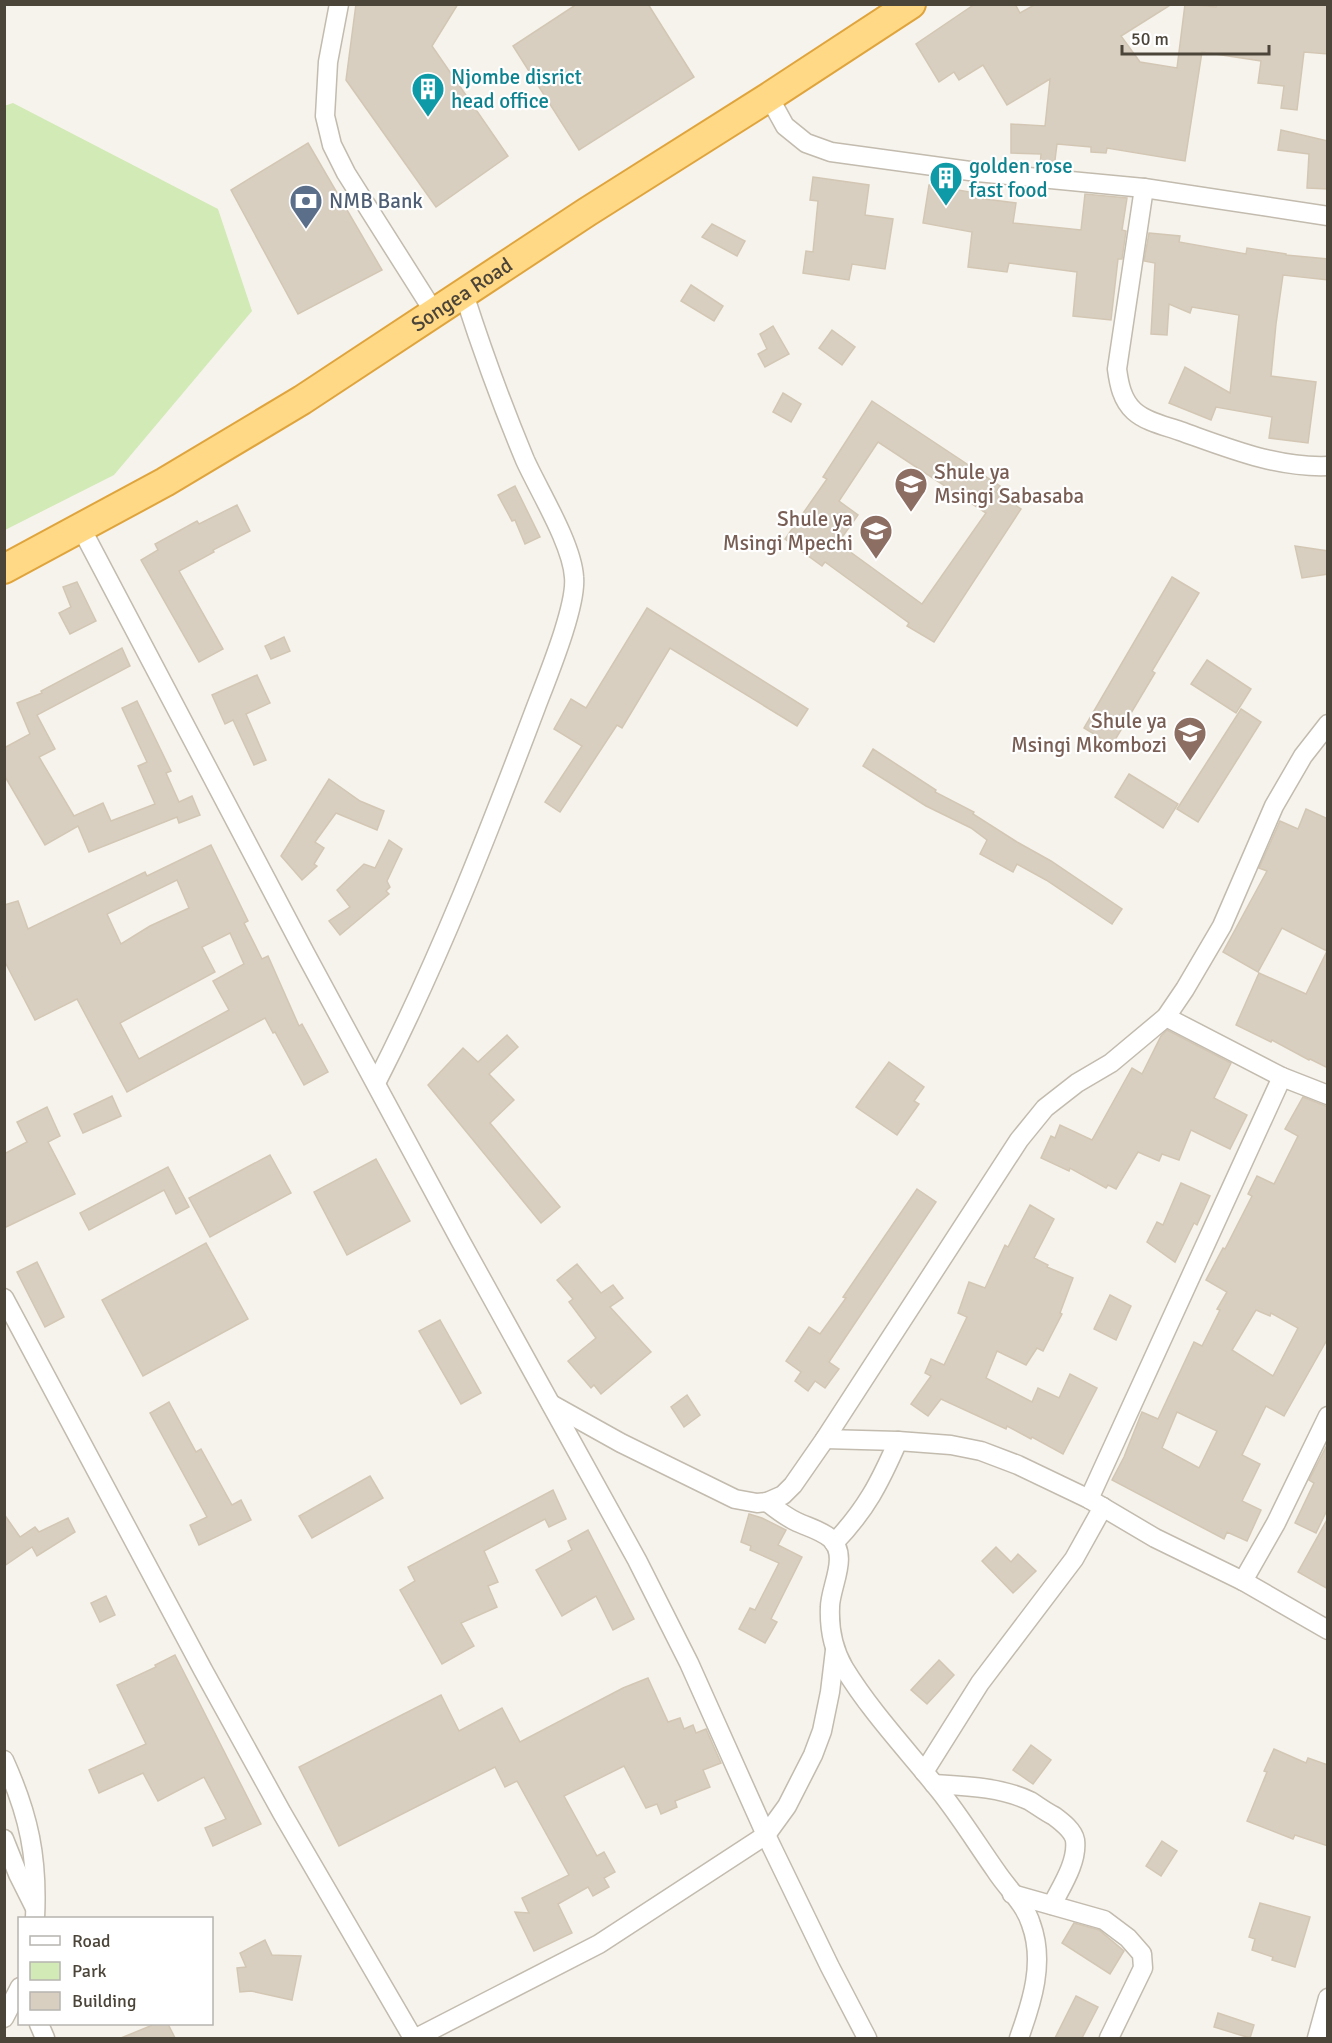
<svg xmlns="http://www.w3.org/2000/svg" width="1332" height="2043" font-family="Signika,sans-serif">
<style>
.green{fill:#d2eab5}
.building{fill:#d8cfc1;stroke:#d3c7b4;stroke-width:1.5;fill-rule:evenodd}
.lines{fill:none;stroke-linecap:round;stroke-linejoin:round}
.minor-casing{stroke:#c2bbae;stroke-width:21}
.trunk-casing{stroke:#e0a43c;stroke-width:32}
.minor{stroke:#fff;stroke-width:18}
.trunk{stroke:#ffd985;stroke-width:28}
.labels{text-anchor:middle;dominant-baseline:central;stroke-width:4.5;stroke-linejoin:round;paint-order:stroke}
.culture-label{font-size:21px;fill:#0d838f;stroke:#fff;text-anchor:start}
.service-label{font-size:21px;fill:#4e5e75;stroke:#fff;text-anchor:start}
.street-label{font-size:21px;fill:#4b4439;stroke:#fff}
.education-label{font-size:21px;fill:#785e54;stroke:#fff;text-anchor:end}
</style>
<rect width="100%" height="100%" fill="#f6f3ec"/>
<polygon class="green" points="13,103 218,209 252,311 114,475 5,530 4,106"/>
<g class="building">
<polygon points="356,4 458,4 432,46 508,156 436,207 346,80"/>
<polygon points="577,4 648,4 694,77 579,150 513,46"/>
<polygon points="975,4 1015,4 1020,13 1036,4 1172,4 1121,36 1140,62 1177,68 1185,4 1216,7 1217,4 1328,4 1328,54 1304,52 1297,110 1281,108 1284,86 1258,83 1261,61 1202,52 1185,161 1107,148 1106,153 1091,152 1091,147 1057,144 1054,168 1040,167 1041,154 1011,153 1011,124 1045,126 1050,79 1007,105 983,65 959,80 954,72 939,82 916,44"/>
<polygon points="1281,130 1328,141 1328,189 1307,188 1309,154 1278,150"/>
<polygon points="308,143 382,270 298,314 231,190"/>
<polygon points="813,177 869,185 865,215 893,219 885,269 852,264 849,280 803,273 806,251 813,252 818,201 810,200"/>
<polygon points="929,185 970,192 969,197 1016,203 1013,223 1081,230 1085,194 1127,198 1122,230 1126,231 1122,259 1118,259 1111,320 1073,316 1077,272 1009,263 1007,272 968,267 972,232 923,223"/>
<polygon points="712,224 745,241 737,256 702,237"/>
<polygon points="1149,233 1180,236 1179,242 1246,254 1247,248 1286,254 1286,255 1328,259 1328,280 1283,275 1276,324 1271,376 1316,382 1308,443 1269,438 1272,417 1216,407 1211,420 1169,403 1185,367 1230,393 1239,315 1192,307 1190,313 1169,304 1167,335 1151,334 1155,263 1144,261"/>
<polygon points="691,285 723,306 714,321 681,301"/>
<polygon points="773,326 789,354 765,367 758,354 767,349 760,334"/>
<polygon points="832,330 855,347 842,365 819,348"/>
<polygon points="783,393 801,404 791,422 773,412"/>
<path d="M 872,401 L 1000,486 L 996,492 L 1021,509 L 934,642 L 907,626 L 909,623 L 825,562 L 822,566 L 785,539 L 827,479 L 823,477 ZM 878,442 L 986,513 L 922,604 L 838,543 L 858,515 L 839,501 Z"/>
<polygon points="515,486 540,537 525,544 515,520 512,521 498,495"/>
<polygon points="237,505 250,531 213,550 214,552 179,571 223,649 199,662 141,560 158,550 155,544 197,521 199,524"/>
<polygon points="1295,546 1328,551 1328,574 1302,578"/>
<polygon points="1172,577 1199,593 1152,671 1155,673 1112,745 1084,728"/>
<polygon points="77,582 96,621 70,634 59,613 71,607 63,587"/>
<polygon points="647,608 808,709 797,726 670,648 622,728 617,725 560,812 545,802 582,746 554,729 571,699 586,708"/>
<polygon points="284,637 290,651 271,659 265,646"/>
<polygon points="122,648 130,666 37,715 55,749 39,757 74,816 103,803 111,821 155,804 138,766 147,762 122,708 137,701 171,771 166,773 179,802 192,796 200,815 179,823 177,817 89,852 78,826 45,845 4,775 4,748 30,734 17,703 42,693 41,691"/>
<polygon points="1207,660 1251,689 1236,713 1191,684"/>
<polygon points="257,675 270,703 246,714 266,760 254,765 233,720 225,724 212,695"/>
<polygon points="1241,709 1261,722 1198,822 1177,809"/>
<polygon points="873,749 936,790 935,792 974,812 973,814 1017,842 1051,861 1122,909 1112,924 1046,880 1017,864 1013,872 980,854 987,840 971,828 926,806 863,766"/>
<polygon points="1129,774 1178,804 1163,828 1115,797"/>
<polygon points="329,779 360,801 384,811 377,830 336,813 315,842 324,848 314,864 317,866 302,880 281,856"/>
<polygon points="1306,809 1328,819 1328,1068 1310,1059 1309,1060 1272,1040 1271,1042 1236,1025 1259,973 1306,994 1327,951 1282,928 1258,972 1223,952 1267,871 1259,868 1280,821 1298,829"/>
<polygon points="389,840 402,849 387,881 390,887 386,891 389,894 340,935 329,921 350,907 337,890 364,864 375,868"/>
<path d="M 211,845 L 248,921 L 244,923 L 262,959 L 268,956 L 299,1026 L 302,1024 L 328,1072 L 304,1085 L 275,1032 L 273,1033 L 265,1018 L 127,1092 L 77,999 L 35,1020 L 4,960 L 4,905 L 18,901 L 28,929 L 145,872 L 147,876 ZM 177,880 L 189,908 L 150,926 L 121,944 L 107,914 ZM 230,933 L 244,964 L 213,981 L 229,1010 L 139,1059 L 120,1023 L 215,972 L 202,947 Z"/>
<polygon points="1167,1030 1231,1063 1214,1098 1247,1115 1230,1149 1191,1130 1179,1160 1162,1154 1159,1161 1138,1152 1116,1189 1108,1185 1106,1188 1070,1168 1069,1171 1041,1158 1051,1136 1055,1138 1060,1125 1092,1140 1132,1068 1142,1074 1161,1036"/>
<polygon points="507,1035 518,1047 489,1074 514,1100 490,1123 560,1207 541,1223 428,1085 463,1048 478,1062"/>
<polygon points="889,1062 924,1087 914,1101 919,1104 897,1135 856,1107"/>
<polygon points="112,1096 121,1116 83,1133 74,1114"/>
<path d="M 1303,1097 L 1328,1107 L 1328,1338 L 1284,1416 L 1266,1406 L 1242,1455 L 1260,1464 L 1242,1501 L 1261,1510 L 1247,1541 L 1227,1532 L 1224,1539 L 1112,1480 L 1124,1457 L 1142,1412 L 1158,1419 L 1194,1342 L 1202,1346 L 1220,1310 L 1217,1309 L 1227,1292 L 1206,1280 L 1223,1248 L 1225,1249 L 1252,1196 L 1248,1194 L 1257,1176 L 1274,1184 L 1298,1136 L 1285,1129 ZM 1256,1310 L 1270,1316 L 1271,1313 L 1298,1328 L 1273,1376 L 1232,1350 ZM 1177,1412 L 1217,1431 L 1199,1468 L 1162,1448 Z"/>
<polygon points="47,1107 60,1136 48,1142 75,1194 4,1228 4,1154 27,1142 17,1122"/>
<polygon points="270,1155 291,1193 210,1237 189,1198"/>
<polygon points="376,1159 410,1221 347,1255 314,1192"/>
<polygon points="168,1167 189,1207 176,1214 164,1190 89,1230 80,1213"/>
<polygon points="1181,1183 1210,1196 1197,1225 1194,1223 1175,1262 1147,1242 1157,1222 1163,1225"/>
<polygon points="917,1189 936,1202 829,1362 839,1369 825,1388 815,1381 808,1391 795,1381 801,1372 786,1361 809,1327 820,1334 846,1298 843,1297"/>
<polygon points="1030,1205 1054,1219 1034,1258 1048,1265 1047,1267 1073,1278 1060,1313 1062,1314 1043,1351 1037,1348 1026,1365 997,1351 986,1378 1032,1402 1038,1388 1059,1398 1070,1374 1097,1388 1063,1454 1032,1437 1031,1439 1007,1426 1006,1429 941,1399 928,1416 911,1404 931,1376 925,1373 931,1359 944,1365 967,1317 958,1313 969,1282 985,1288 1005,1245 1008,1247"/>
<polygon points="206,1243 248,1319 143,1376 102,1300"/>
<polygon points="37,1262 64,1317 45,1327 17,1272"/>
<polygon points="577,1264 601,1293 613,1285 623,1298 610,1307 651,1352 601,1394 594,1385 591,1388 568,1361 596,1338 569,1302 573,1299 557,1280"/>
<polygon points="1110,1295 1131,1306 1116,1340 1094,1329"/>
<polygon points="440,1320 481,1393 461,1404 419,1331"/>
<polygon points="687,1395 700,1415 684,1427 671,1407"/>
<polygon points="169,1402 196,1452 201,1449 232,1505 241,1500 251,1520 199,1545 190,1525 207,1517 150,1413"/>
<polygon points="1328,1443 1328,1508 1316,1533 1295,1523 1314,1483 1309,1480"/>
<polygon points="370,1476 383,1498 312,1538 299,1516"/>
<polygon points="553,1490 566,1519 549,1527 545,1519 484,1551 498,1582 488,1586 497,1607 461,1623 474,1646 442,1664 400,1590 415,1581 408,1567"/>
<polygon points="4,1514 20,1537 35,1527 39,1532 68,1518 75,1532 37,1556 32,1547 4,1566"/>
<polygon points="749,1514 762,1518 786,1530 778,1545 802,1557 771,1619 777,1622 765,1643 739,1629 750,1608 755,1610 779,1563 750,1550 751,1546 741,1542"/>
<polygon points="1328,1518 1328,1589 1298,1572"/>
<polygon points="588,1530 634,1619 613,1630 596,1596 562,1616 536,1570 572,1550 568,1541"/>
<polygon points="996,1547 1011,1562 1018,1554 1036,1571 1013,1593 982,1561"/>
<polygon points="106,1596 115,1615 100,1622 91,1603"/>
<polygon points="175,1655 261,1824 213,1846 205,1828 226,1819 204,1777 158,1801 143,1773 99,1793 89,1770 146,1744 117,1685 156,1667 155,1665"/>
<polygon points="939,1660 954,1675 927,1704 911,1690"/>
<polygon points="648,1678 668,1722 680,1718 684,1729 693,1725 696,1733 706,1729 721,1763 703,1770 710,1787 675,1801 677,1807 661,1814 657,1804 646,1808 624,1766 564,1796 597,1856 604,1852 615,1872 604,1878 609,1887 593,1896 588,1887 558,1904 572,1933 534,1951 515,1912 529,1913 522,1898 569,1875 517,1781 505,1787 495,1767 339,1846 299,1767 441,1695 459,1731 502,1708 520,1742 623,1688"/>
<polygon points="1031,1745 1051,1760 1033,1784 1013,1770"/>
<polygon points="1274,1749 1306,1763 1308,1758 1328,1765 1328,1846 1295,1835 1293,1839 1247,1821 1267,1772 1264,1771"/>
<polygon points="1162,1841 1177,1851 1161,1876 1146,1866"/>
<polygon points="1260,1903 1310,1917 1295,1967 1272,1960 1273,1957 1252,1950 1255,1939 1249,1937"/>
<polygon points="1074,1923 1099,1930 1124,1951 1110,1974 1062,1943"/>
<polygon points="265,1940 272,1955 301,1956 292,2000 251,1991 240,1992 237,1968 246,1967 240,1953"/>
<polygon points="1076,1996 1098,2007 1082,2038 1055,2038"/>
<polygon points="1218,2013 1254,2025 1250,2038 1214,2027"/>
<polygon points="155,2024 168,2024 175,2038 121,2038"/>
</g>
<g class="lines">
<g class="minor-casing">
<g id="minor">
<polyline points="339,4 328,62 325,116 332,145 346,173 434,312"/>
<polyline points="769,97 785,126 806,143 831,152 977,172 1144,188 1328,216"/>
<path d="M 1144,188 L 1117,369 C 1119,384 1122,400 1134,411 C 1146,422 1166,426 1180,431 C 1228,448 1276,468 1328,466"/>
<polyline points="80,526 305,953 460,1240 637,1560 689,1663 766,1835 830,1967 867,2038"/>
<polyline points="1166,1017 1282,1077 1328,1095"/>
<path d="M 376,1083 C 438,962 488,834 536,707 C 547,678 577,606 574,577 C 572,544 539,491 525,460 C 502,405 482,350 464,294"/>
<polyline points="4,1298 203,1670 282,1813 413,2038"/>
<polyline points="551,1404 621,1443 735,1499 757,1503 767,1502 783,1495 793,1485 825,1439 1019,1140 1045,1108 1077,1083 1111,1063 1166,1017 1185,989 1222,926 1274,806 1303,756 1328,724"/>
<polyline points="825,1439 898,1441 951,1445 981,1451 1018,1465 1089,1499 1155,1538 1243,1581 1328,1630"/>
<polyline points="1089,1499 1282,1077"/>
<path d="M 767,1502 C 776,1509 786,1517 797,1522 C 808,1527 820,1530 830,1538 C 850,1555 830,1587 830,1607 C 829,1630 833,1649 844,1668 C 871,1712 907,1750 939,1790 C 959,1815 977,1844 996,1871 C 1007,1888 1025,1904 1031,1924 C 1045,1962 1032,2002 1019,2038"/>
<path d="M 834,1543 C 866,1510 880,1482 898,1441"/>
<polyline points="1243,1581 1276,1523 1328,1416"/>
<path d="M 4,1760 C 29,1815 38,1858 35,1918"/>
<polyline points="924,1772 980,1683 1074,1559 1103,1507"/>
<path d="M 934,1784 C 966,1786 1001,1787 1030,1801 C 1038,1806 1046,1812 1054,1816 C 1062,1822 1073,1830 1075,1840 C 1078,1862 1061,1887 1052,1905"/>
<polyline points="4,1839 18,1874 34,1906"/>
<polyline points="1012,1894 1104,1920 1128,1938 1142,1954 1143,1968 1109,2038"/>
<polyline points="4,2018 20,1987"/>
<polyline points="39,2024 45,2038"/>
<polyline points="416,2038 599,1944 766,1835 787,1806 813,1755 822,1731 830,1692 835,1650"/>
<polyline points="1317,2038 1328,1998"/>
</g>
</g>
<g class="trunk-casing">
<g id="trunk">
<path id="s1" d="M 4,569 L 165,482 L 302,400 L 587,212 L 769,97 L 911,4"/>
</g>
</g>
<use href="#minor" class="minor"/>
<use href="#trunk" class="trunk"/>
</g>
<defs>
<g id="building-pin" transform="scale(1.725)"><path d="M0 17L-7.5 6A9.5 9.5 0 1 1 7.5 6Z" fill="#0f9aa8" stroke="#fff"/><path d="M-4-6H4V6H1V3H-1V6H-4ZM-2.5-4.3h1.7v1.8h-1.7ZM.8-4.3h1.7v1.8H.8ZM-2.5-1h1.7V.8h-1.7ZM.8-1h1.7V.8H.8Z" fill="#fff"/></g>
<g id="bank-pin" transform="scale(1.725)"><path d="M0 17L-7.5 6A9.5 9.5 0 1 1 7.5 6Z" fill="#5c6f8a" stroke="#fff"/><path d="M-6-4H6V4H-6ZM0-2.3a2.3 2.3 0 1 0 0 4.6a2.3 2.3 0 1 0 0-4.6Z" fill="#fff"/></g>
<g id="school-pin" transform="scale(1.725)"><path d="M0 17L-7.5 6A9.5 9.5 0 1 1 7.5 6Z" fill="#8d6e63" stroke="#fff"/><path d="M0-5L7-2L0 1L-7-2ZM-4 1L0 2.5L4 1V4Q0 6-4 4Z" fill="#fff"/></g>
</defs>
<g fill-rule="evenodd">
<use href="#building-pin" x="428" y="89"/>
<use href="#building-pin" x="946" y="178"/>
<use href="#bank-pin" x="306" y="201"/>
<use href="#school-pin" x="911" y="484"/>
<use href="#school-pin" x="876" y="531"/>
<use href="#school-pin" x="1190" y="733"/>
</g>
<g class="labels">
<g class="culture-label">
<text x="451" y="77">Njombe disrict<tspan x="451" dy="24">head office</tspan></text>
<text x="969" y="166">golden rose<tspan x="969" dy="24">fast food</tspan></text>
</g>
<g class="service-label">
<text x="329" y="201">NMB Bank</text>
</g>
<g class="street-label">
<text stroke="none"><textPath href="#s1" startOffset="534">Songea Road</textPath></text>
</g>
<g class="education-label">
<text x="934" y="472" text-anchor="start">Shule ya<tspan x="934" dy="24">Msingi Sabasaba</tspan></text>
<text x="853" y="519">Shule ya<tspan x="853" dy="24">Msingi Mpechi</tspan></text>
<text x="1167" y="721">Shule ya<tspan x="1167" dy="24">Msingi Mkombozi</tspan></text>
</g>
</g>
<rect width="1332" height="2043" fill="none" stroke="#4b4439" stroke-width="12"/>
<rect x="18" y="1917" width="195" height="108" fill="#ffffff" stroke="#b7b4b0" stroke-width="1.5"/>
<rect x="30" y="1936" width="30" height="9" fill="#ffffff" stroke="#b7b4b0" stroke-width="1.5"/>
<text x="72" y="1947" font-size="18" fill="#4b4439">Road</text>
<rect x="30" y="1962" width="30" height="18" fill="#d2eab5" stroke="#b7b4b0" stroke-width="1.5"/>
<text x="72" y="1977" font-size="18" fill="#4b4439">Park</text>
<rect x="30" y="1992" width="30" height="18" fill="#d8cfc1" stroke="#b7b4b0" stroke-width="1.5"/>
<text x="72" y="2007" font-size="18" fill="#4b4439">Building</text>
<path d="M1122 45v9h147v-9" fill="none" stroke="#4b4439" stroke-width="3"/>
<text x="1131" y="45" font-size="18" fill="#4b4439" stroke="#ffffff" stroke-width="4.5" paint-order="stroke">50 m</text>
</svg>
